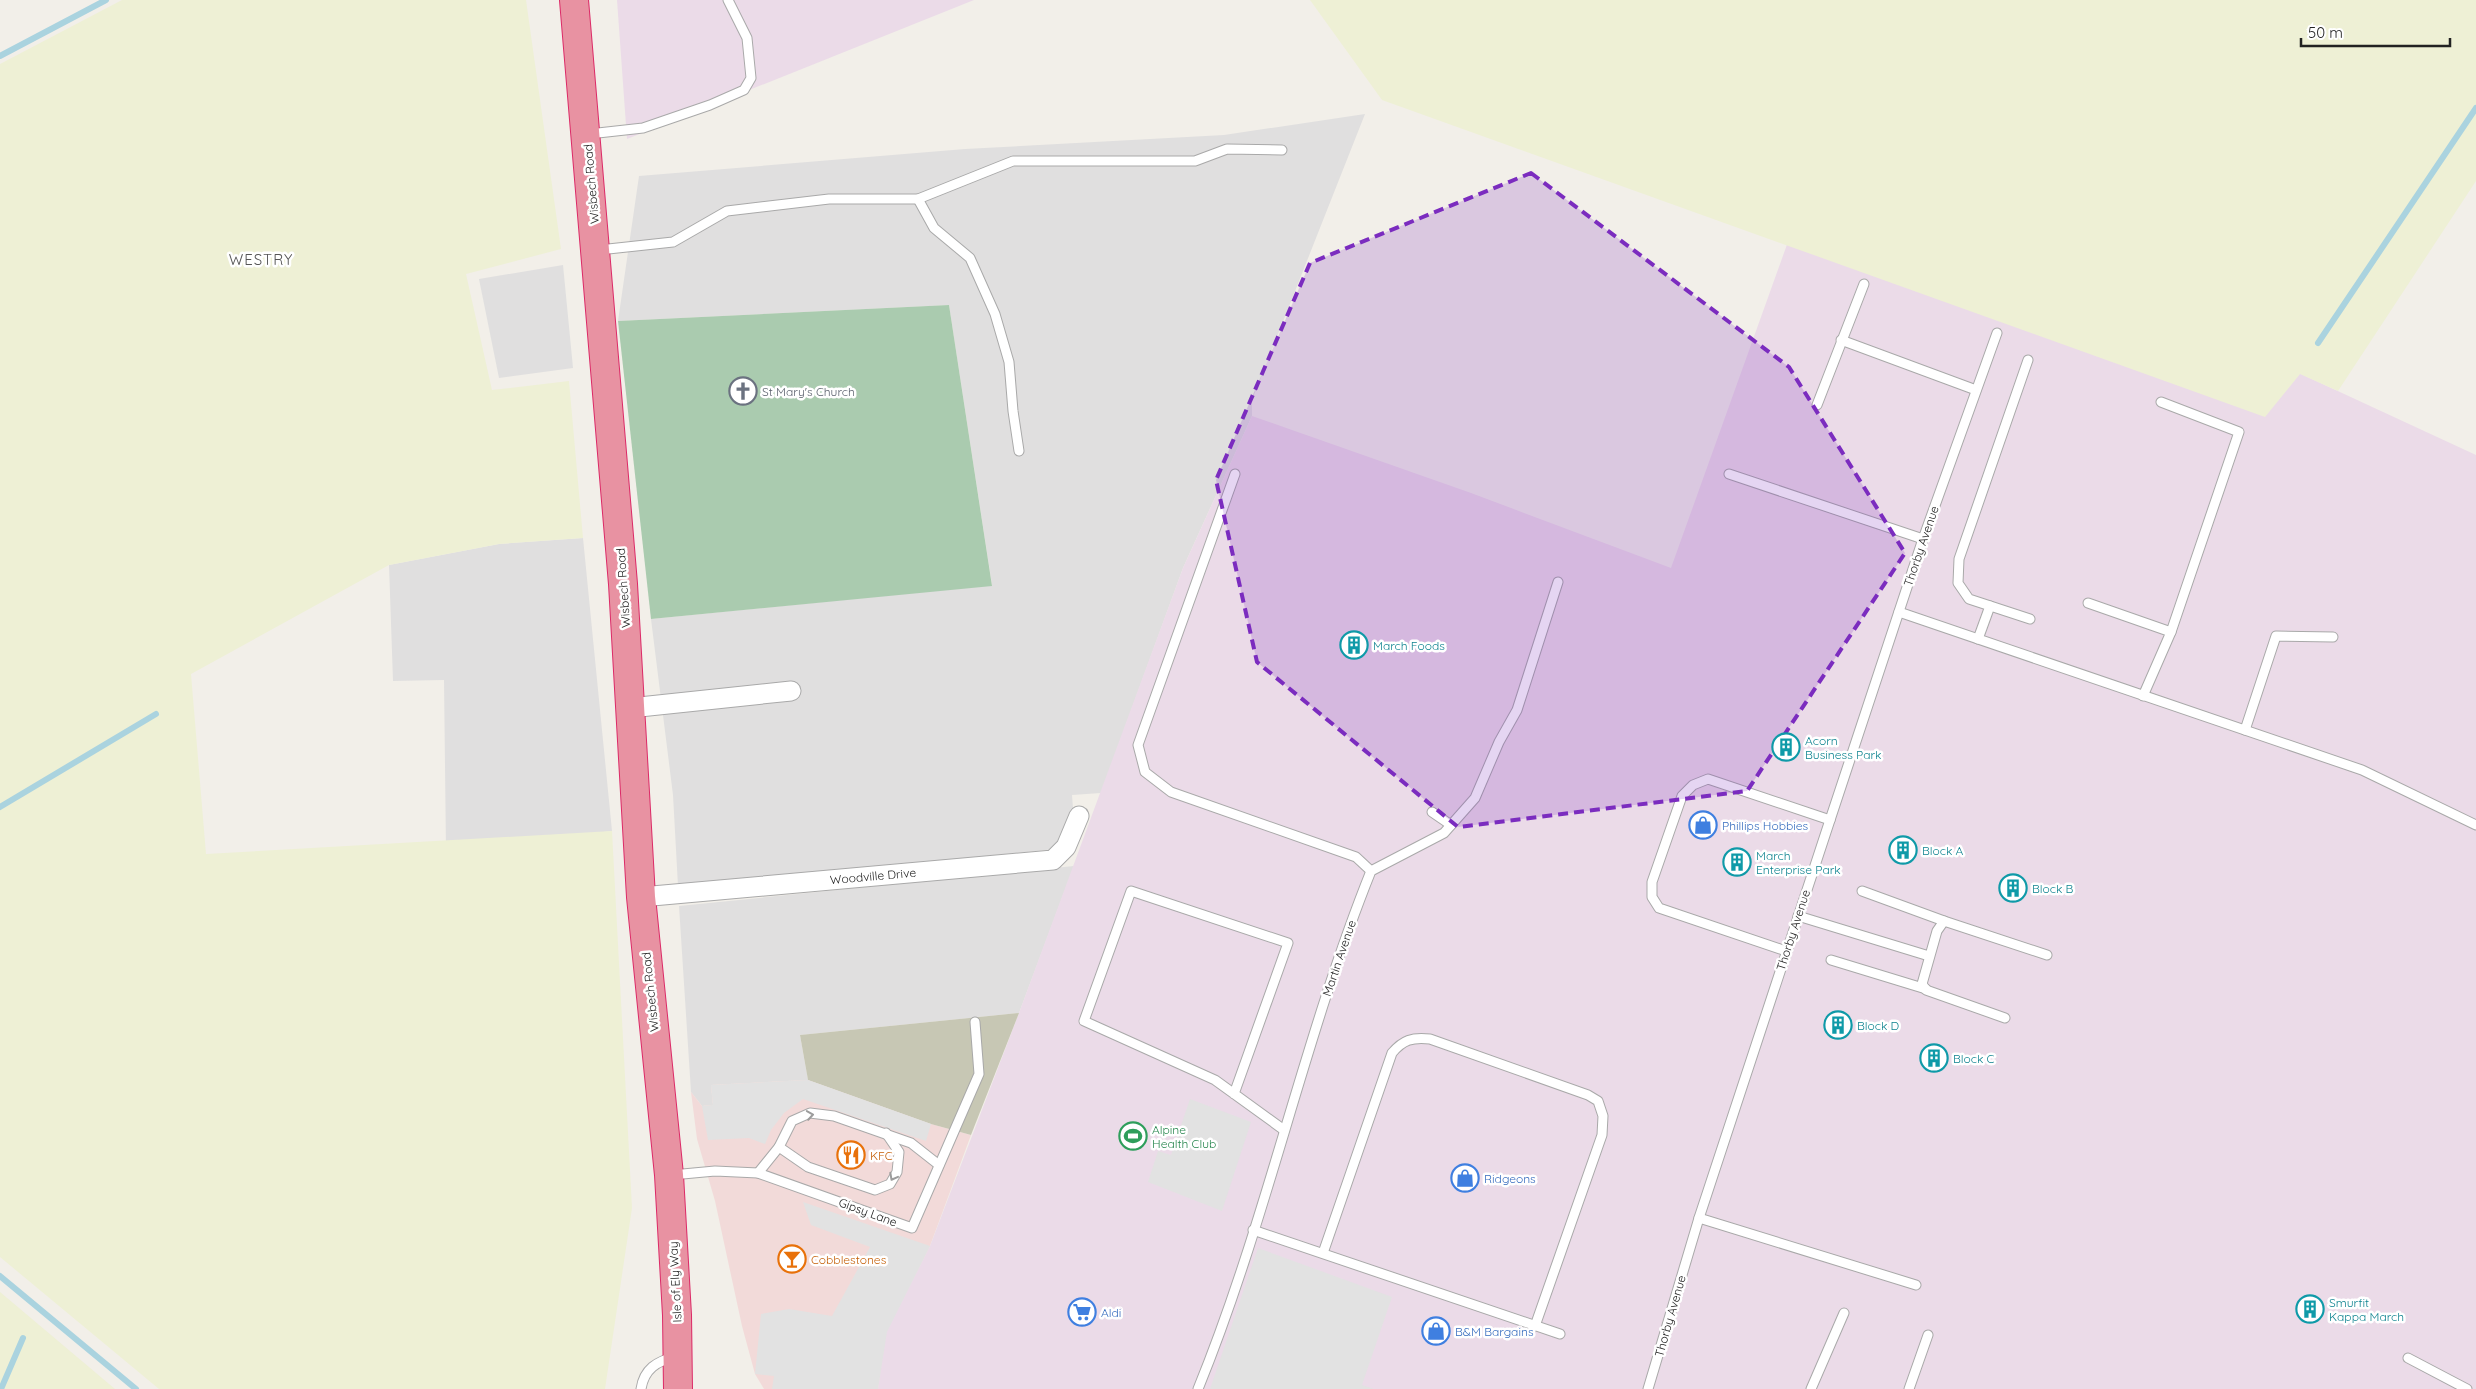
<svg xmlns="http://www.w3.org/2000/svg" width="2476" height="1389" font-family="Quicksand,sans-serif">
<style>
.residential{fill:#e0dfdf}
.commercial{fill:#f2dad9}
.industrial{fill:#ebdbe8}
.construction{fill:#c7c7b4}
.farmland{fill:#eef0d5}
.cemetery{fill:#aacbaf}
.parking{fill:#e2e2e2}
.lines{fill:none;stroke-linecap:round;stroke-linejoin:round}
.stream{stroke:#aad3df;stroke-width:6}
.lane-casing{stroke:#a9a9a9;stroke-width:11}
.street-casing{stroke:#a9a9a9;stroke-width:21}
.highway-casing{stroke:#dc2a67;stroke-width:30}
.lane{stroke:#fff;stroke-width:9}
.street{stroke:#fff;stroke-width:19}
.highway{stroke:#e892a2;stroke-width:28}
.oneway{stroke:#9c9c9c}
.marked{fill:#7b2cbf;fill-opacity:0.2;stroke:#7b2cbf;stroke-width:4;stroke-dasharray:10 6;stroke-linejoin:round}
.labels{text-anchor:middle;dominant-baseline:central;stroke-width:5;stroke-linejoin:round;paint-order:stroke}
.street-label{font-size:12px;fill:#222;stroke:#fff}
.worship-label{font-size:12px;fill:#5b616d;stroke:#fff;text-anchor:start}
.culture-label{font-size:12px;fill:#0d838f;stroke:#fff;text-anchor:start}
.shop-label{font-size:12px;fill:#366cbe;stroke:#fff;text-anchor:start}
.leisure-label{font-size:12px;fill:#27864d;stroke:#fff;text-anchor:start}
.food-label{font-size:12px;fill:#c56008;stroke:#fff;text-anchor:start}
.quarter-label{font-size:15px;letter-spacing:1px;fill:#555;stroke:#fff}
</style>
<rect width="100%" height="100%" fill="#f2efe9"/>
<g class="residential">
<polygon points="1365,114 1252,400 1252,416 1183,568 1101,793 1072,795 1074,822 1056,849 678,886 673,795 651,619 992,585 949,305 618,321 639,176 965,149 1224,135"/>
<polygon points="563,265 573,368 499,378 479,279"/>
<polygon points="583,538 612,831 446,850 444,680 393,681 389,565 499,544"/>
<polygon points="1074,866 1019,1013 800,1035 808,1080 711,1085 713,1105 702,1106 691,1092 679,906"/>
</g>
<polygon class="commercial" points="808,1080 931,1124 971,1135 930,1246 887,1332 878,1389 764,1389 755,1374 742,1326 715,1201 697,1139 691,1092 702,1106 713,1105 711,1085"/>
<g class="industrial">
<polygon points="617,0 974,0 627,139"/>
<polygon points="1789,239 2301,374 2476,455 2476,1389 878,1389 886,1332 930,1246 1019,1013 1183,568 1252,416 1471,493 1671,568"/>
</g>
<polygon class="construction" points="1019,1013 971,1135 931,1124 808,1080 800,1035"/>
<g class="farmland">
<polygon points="122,0 526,0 561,249 466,274 492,390 569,381 583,538 499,544 389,565 191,674 206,854 612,831 632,1208 605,1389 159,1389 0,1257 0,64"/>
<polygon points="1310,0 2476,0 2476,181 2338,391 2300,374 2265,417 1382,100"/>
<polygon points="0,1292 115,1389 0,1389"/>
</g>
<polygon class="cemetery" points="949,305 992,586 651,619 618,321"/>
<g class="parking">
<polygon points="808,1080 931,1124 926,1141 803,1099 784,1113 771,1130 765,1144 749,1138 708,1140 702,1106 713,1105 711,1085"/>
<polygon points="1190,1099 1251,1122 1222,1211 1148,1182 1158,1151 1171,1155"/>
<polygon points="803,1202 930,1246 887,1332 878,1389 772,1389 774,1376 755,1374 761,1314 789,1309 832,1316 870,1247 811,1225"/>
<polygon points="1258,1248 1392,1297 1362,1385 1374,1389 1210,1389"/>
</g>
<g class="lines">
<g class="stream">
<polyline points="0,56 106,0"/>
<polyline points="2318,343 2476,108"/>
<polyline points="0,807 156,714"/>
<polyline points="0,1276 136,1389"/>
<polyline points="1,1389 23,1338"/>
</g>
<g class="lane-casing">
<g id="lane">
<polyline points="589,134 643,128 710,105 744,90 751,78 747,38 728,0"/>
<polyline points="918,199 934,228 970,258 995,314 1009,362 1013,411 1019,451"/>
<polyline points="599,250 673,242 727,211 829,199 918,199 1013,161 1195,161 1227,149 1282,150"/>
<polyline points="1841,340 1976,390"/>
<polyline points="2028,360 1959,559 1958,583 1969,599 2030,619"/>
<polyline points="2161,402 2239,432 2171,632"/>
<polyline points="1817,405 1864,284"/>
<polyline points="1235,474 1138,745 1145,772 1171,792 1356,857 1371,871"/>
<polyline points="1729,474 1923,539"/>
<polyline points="2088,603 2171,632 2143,696"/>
<polyline points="1899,612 2362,770 2476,825"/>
<polyline points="1978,639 1990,606"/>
<polyline points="2245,730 2276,636 2333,637"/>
<polyline points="1432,812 1451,825"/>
<polyline points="1862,891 1944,921"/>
<polyline points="1798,916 1929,956"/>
<polyline points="1786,951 1659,908 1652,897 1652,882 1682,796 1693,785 1708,779 1830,820"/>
<polyline points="1831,960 1926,989"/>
<polyline points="2005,1018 1926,990 1922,984 1937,931 1944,921 2047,955"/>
<polyline points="1234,1094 1288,943 1131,891 1084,1021 1215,1080 1284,1130"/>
<polyline points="779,1147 808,1167 875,1190 890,1184 897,1172 899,1152 886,1133"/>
<polyline points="758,1173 779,1147 792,1121 810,1113 834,1116 911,1143 939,1165"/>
<polyline points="672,1175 715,1171 758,1173 912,1228 979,1074 975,1022"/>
<polyline points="1699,1218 1916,1285"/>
<polyline points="1253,1230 1560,1334"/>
<path d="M 1323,1253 L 1392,1053 C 1403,1040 1412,1037 1430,1039 L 1588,1095 L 1598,1101 L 1603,1116 L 1602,1135 L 1535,1326"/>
<polyline points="2408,1358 2467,1389"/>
<path d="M 641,1389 C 644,1369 657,1361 675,1357"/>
<path d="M 1198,1389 C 1267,1220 1303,1040 1371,871 L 1444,833 L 1475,798 L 1499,742 L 1517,710 L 1558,582"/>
<polyline points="1648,1389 1699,1218 1830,820 1923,539 1997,333"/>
<polyline points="1811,1389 1844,1313"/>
<polyline points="1909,1389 1928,1335"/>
</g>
</g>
<g class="street-casing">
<g id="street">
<polyline points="630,708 791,691"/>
<polyline points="641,897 1053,860 1066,847 1079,816"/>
</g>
</g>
<g class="highway-casing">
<polyline id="highway" points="574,0 623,584 641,897 669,1175 677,1315 678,1389"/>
</g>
<use href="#lane" class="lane"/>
<use href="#street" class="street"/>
<use href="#highway" class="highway"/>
</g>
<defs><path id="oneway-chevron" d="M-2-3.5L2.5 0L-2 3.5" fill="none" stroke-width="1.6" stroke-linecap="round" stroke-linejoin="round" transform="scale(1.25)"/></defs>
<g class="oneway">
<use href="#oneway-chevron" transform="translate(810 1115) rotate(-9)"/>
<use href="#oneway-chevron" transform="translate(893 1177) rotate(118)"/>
</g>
<path class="marked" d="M 1531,173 L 1789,367 L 1905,553 L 1747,791 L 1458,827 L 1257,662 L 1216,480 L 1310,263 Z"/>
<defs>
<g id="church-ring" transform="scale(1.4375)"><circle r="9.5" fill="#fff" stroke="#6b7280" stroke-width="1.5"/><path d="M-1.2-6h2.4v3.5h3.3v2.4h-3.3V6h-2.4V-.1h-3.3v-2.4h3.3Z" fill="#6b7280"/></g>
<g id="building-ring" transform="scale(1.4375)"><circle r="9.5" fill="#fff" stroke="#0f9aa8" stroke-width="1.5"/><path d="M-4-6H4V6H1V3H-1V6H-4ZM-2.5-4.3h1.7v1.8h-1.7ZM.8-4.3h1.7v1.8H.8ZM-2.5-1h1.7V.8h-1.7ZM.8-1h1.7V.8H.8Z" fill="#0f9aa8"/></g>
<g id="shop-ring" transform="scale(1.4375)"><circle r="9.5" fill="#fff" stroke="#3f7fe0" stroke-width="1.5"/><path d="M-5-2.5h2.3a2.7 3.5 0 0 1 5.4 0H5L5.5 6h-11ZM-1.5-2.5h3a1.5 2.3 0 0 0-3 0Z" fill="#3f7fe0"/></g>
<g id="stadium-ring" transform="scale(1.4375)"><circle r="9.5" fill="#fff" stroke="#2e9e5b" stroke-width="1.5"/><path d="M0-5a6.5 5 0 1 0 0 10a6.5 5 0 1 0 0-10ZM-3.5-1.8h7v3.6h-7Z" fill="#2e9e5b"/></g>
<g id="restaurant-ring" transform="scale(1.4375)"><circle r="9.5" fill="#fff" stroke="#e8710a" stroke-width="1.5"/><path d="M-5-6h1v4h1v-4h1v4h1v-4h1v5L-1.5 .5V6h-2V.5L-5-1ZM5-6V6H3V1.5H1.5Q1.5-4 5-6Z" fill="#e8710a"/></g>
<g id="bar-ring" transform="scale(1.4375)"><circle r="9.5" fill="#fff" stroke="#e8710a" stroke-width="1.5"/><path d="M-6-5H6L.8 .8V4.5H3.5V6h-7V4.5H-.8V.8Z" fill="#e8710a"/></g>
<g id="supermarket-ring" transform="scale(1.4375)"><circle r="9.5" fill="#fff" stroke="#3f7fe0" stroke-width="1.5"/><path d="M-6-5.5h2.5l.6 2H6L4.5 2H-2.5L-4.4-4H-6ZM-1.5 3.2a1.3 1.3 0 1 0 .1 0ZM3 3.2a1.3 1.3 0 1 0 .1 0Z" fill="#3f7fe0"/></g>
</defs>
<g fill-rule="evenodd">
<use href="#church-ring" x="743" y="391"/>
<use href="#building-ring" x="1354" y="645"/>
<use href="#building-ring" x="1786" y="747"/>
<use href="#shop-ring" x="1703" y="825"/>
<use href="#building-ring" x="1903" y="850"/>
<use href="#building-ring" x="1737" y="862"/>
<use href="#building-ring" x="2013" y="888"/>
<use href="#building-ring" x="1838" y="1025"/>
<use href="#building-ring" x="1934" y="1058"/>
<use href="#stadium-ring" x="1133" y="1136"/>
<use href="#restaurant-ring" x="851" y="1155"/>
<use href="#shop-ring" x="1465" y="1178"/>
<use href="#bar-ring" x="792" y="1259"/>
<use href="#building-ring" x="2310" y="1309"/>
<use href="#supermarket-ring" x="1082" y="1312"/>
<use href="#shop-ring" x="1436" y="1331"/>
</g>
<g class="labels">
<g class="street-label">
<text transform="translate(591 184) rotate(-95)">Wisbech Road</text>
<text transform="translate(1921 546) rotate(-71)">Thorby Avenue</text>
<text transform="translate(623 588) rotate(-94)">Wisbech Road</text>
<text transform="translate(873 876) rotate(-5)">Woodville Drive</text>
<text transform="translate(1793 930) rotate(-72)">Thorby Avenue</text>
<text transform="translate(1339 958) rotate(-71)">Martin Avenue</text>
<text transform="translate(650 992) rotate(-96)">Wisbech Road</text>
<text transform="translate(868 1212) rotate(20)">Gipsy Lane</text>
<text transform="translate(675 1282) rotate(-93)">Isle of Ely Way</text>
<text transform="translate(1670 1316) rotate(-74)">Thorby Avenue</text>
</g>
<g class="worship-label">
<text x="762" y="391">St Mary's Church</text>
</g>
<g class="culture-label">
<text x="1373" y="645">March Foods</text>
<text x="1805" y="740">Acorn<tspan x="1805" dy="14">Business Park</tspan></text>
<text x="1922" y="850">Block A</text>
<text x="1756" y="855">March<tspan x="1756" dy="14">Enterprise Park</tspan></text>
<text x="2032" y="888">Block B</text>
<text x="1857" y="1025">Block D</text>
<text x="1953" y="1058">Block C</text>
<text x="2329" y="1302">Smurfit<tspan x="2329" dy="14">Kappa March</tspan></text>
</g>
<g class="shop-label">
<text x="1722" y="825">Phillips Hobbies</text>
<text x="1484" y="1178">Ridgeons</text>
<text x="1101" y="1312">Aldi</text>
<text x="1455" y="1331">B&amp;M Bargains</text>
</g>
<g class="leisure-label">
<text x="1152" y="1129">Alpine<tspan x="1152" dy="14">Health Club</tspan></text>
</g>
<g class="food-label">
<text x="870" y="1155">KFC</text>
<text x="811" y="1259">Cobblestones</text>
</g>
<g class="quarter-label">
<text x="261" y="259">WESTRY</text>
</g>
</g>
<path d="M2301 38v8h149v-8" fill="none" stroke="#222222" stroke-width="2.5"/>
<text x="2308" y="38" font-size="15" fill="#222222" stroke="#ffffff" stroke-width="4" paint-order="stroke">50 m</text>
</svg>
